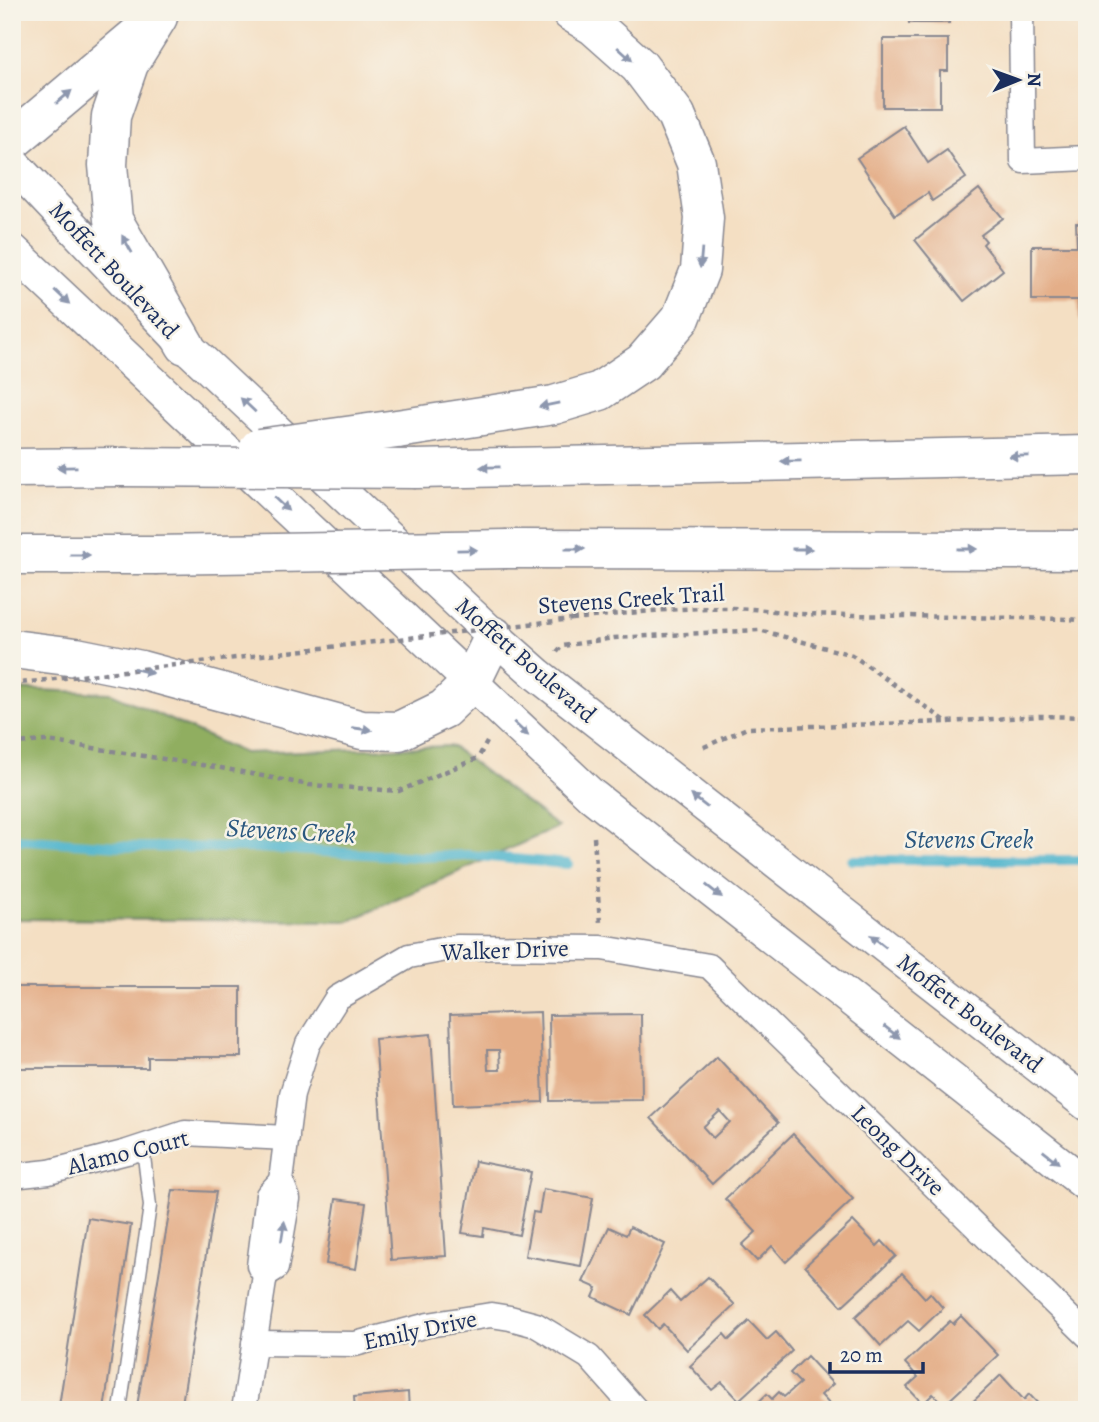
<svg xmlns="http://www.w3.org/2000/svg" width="1099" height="1422" font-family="Alegreya,serif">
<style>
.forest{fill:#90ae61;stroke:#566e60;stroke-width:2}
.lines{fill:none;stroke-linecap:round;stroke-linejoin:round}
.stream{stroke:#4eb4cc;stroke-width:10}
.building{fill:#e4ae88;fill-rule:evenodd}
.lane-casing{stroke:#888790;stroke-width:15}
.street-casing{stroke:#888790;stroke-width:27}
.secondary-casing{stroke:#888790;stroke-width:36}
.highway-casing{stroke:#888790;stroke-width:41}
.path{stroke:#888790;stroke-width:4.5;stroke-dasharray:5 5;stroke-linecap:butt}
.lane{stroke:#fff;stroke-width:12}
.street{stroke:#fff;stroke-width:24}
.secondary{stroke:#fff;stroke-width:33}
.highway{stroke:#fff;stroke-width:38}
.highway-bridge-casing{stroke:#888790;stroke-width:41;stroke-linecap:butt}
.path-bridge{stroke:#888790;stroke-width:4.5;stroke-dasharray:5 5;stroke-linecap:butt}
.highway-bridge{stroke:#fff;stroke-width:38}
.oneway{fill:#8d97ae}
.labels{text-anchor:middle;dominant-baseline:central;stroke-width:5;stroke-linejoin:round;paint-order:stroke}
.street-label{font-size:24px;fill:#1b2f5e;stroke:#f7f3e8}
.water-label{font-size:26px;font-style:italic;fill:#2a577f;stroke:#f7f3e8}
</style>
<rect width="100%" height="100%" fill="#f7f3e8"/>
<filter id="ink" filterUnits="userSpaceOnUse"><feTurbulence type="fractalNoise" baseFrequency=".0143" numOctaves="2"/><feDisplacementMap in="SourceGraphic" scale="14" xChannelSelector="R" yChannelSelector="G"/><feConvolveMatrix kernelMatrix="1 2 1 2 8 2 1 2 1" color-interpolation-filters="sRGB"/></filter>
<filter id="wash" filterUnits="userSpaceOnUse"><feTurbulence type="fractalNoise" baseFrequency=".00686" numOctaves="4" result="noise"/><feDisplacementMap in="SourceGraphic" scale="28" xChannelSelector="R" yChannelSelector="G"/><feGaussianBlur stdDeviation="1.57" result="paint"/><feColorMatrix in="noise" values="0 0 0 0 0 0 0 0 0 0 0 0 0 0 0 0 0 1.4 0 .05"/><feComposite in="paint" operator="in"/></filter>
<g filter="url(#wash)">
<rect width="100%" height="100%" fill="#f4dfc3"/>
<polygon class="forest" points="12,689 111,693 244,753 451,746 558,827 349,921 12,919"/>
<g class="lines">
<g class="stream">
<polyline points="12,839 135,847 258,848 420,857 468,855 568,864"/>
<polyline points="852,860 1087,860"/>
</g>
</g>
<g id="blocks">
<g class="building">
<polygon points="908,12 949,12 949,23 909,23"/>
<polygon points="1082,12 1087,12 1087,47 1083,47"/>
<polygon points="883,39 948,39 948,71 940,71 940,107 883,107"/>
<polygon points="904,126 928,163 947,150 966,178 932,201 928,193 895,215 857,158"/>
<polygon points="979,189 1003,218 981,235 986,241 983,244 1003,270 964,301 915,240"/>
<polygon points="1076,223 1087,223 1087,321 1079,321 1078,300 1032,300 1032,246 1077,246"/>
<polygon points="15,987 241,987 241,1057 148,1057 148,1068 16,1068"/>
<path d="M 540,1012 L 543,1102 L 453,1105 L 450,1015 ZM 487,1050 L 499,1050 L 500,1070 L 488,1070 Z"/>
<polygon points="641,1014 642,1100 550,1101 549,1015"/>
<polygon points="431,1034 446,1256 391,1260 375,1039"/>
<path d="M 717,1057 L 778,1123 L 712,1184 L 651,1118 ZM 720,1111 L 730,1122 L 713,1138 L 703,1127 Z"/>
<polygon points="793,1134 853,1199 786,1262 772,1246 757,1261 742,1245 756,1232 725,1199"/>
<polygon points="475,1161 531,1172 519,1235 484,1228 483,1236 462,1233"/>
<polygon points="543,1189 593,1198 581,1266 525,1256 533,1212 539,1213"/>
<polygon points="173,1190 216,1192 181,1410 137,1406"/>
<polygon points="336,1199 366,1203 356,1269 326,1264"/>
<polygon points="88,1218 131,1225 104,1410 81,1410 59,1406"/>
<polygon points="853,1221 877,1246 882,1241 896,1256 842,1306 805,1266"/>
<polygon points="609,1227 626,1235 630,1227 665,1244 631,1315 593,1297 597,1288 583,1282"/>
<polygon points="902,1273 925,1298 930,1293 943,1308 919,1331 908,1321 881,1346 855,1317"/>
<polygon points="708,1277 735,1305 687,1350 663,1324 658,1329 645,1315 670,1291 680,1302"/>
<polygon points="961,1316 998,1355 944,1405 933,1394 923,1404 907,1387 918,1377 905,1363 950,1321 953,1324"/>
<polygon points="749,1321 767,1340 776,1332 792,1351 739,1400 722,1382 712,1390 690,1366 724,1334 729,1340"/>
<polygon points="807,1356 833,1384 821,1395 833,1408 831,1410 750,1410 767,1394 772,1399 779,1392 784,1397 800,1383 790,1373"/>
<polygon points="1001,1375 1024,1400 1029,1394 1044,1410 964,1410"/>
<polygon points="408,1392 409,1410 355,1410 354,1397"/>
</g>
</g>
</g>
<g filter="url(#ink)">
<use href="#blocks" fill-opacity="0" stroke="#888790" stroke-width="2"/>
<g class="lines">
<g class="lane-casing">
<polyline id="lane" points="120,1410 150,1206 143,1148"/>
</g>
<g class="street-casing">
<g id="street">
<polyline points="1021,12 1023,161 1087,158"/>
<polyline points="12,1176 49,1172 127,1152 185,1133 287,1138"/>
<polyline points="265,1275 276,1268 288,1199 281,1181 292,1094 308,1044 337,998 409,956 457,947 602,948 709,966 1087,1335"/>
<polyline points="254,1343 355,1344 428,1325 491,1315 510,1318 536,1325 589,1357 636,1410"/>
<polyline points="244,1410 265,1275 259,1266 268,1195 281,1181"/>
</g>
</g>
<g class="secondary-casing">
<g id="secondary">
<polyline points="12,163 185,345 494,636 538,675 1087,1104"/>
<polyline points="12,250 591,795 1087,1185"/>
</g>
</g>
<g class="highway-casing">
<g id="highway">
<polyline points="158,17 129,64 111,116 108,165 113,220 185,345"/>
<polyline points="12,141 139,34"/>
<polyline points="397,429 554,405 600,391 643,362 681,318 700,270 704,218 696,163 676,115 639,66 594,26 571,12"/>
<polyline points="12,468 122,467"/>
<polyline points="416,469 1087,455"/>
<polyline points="507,549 1087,550"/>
<polyline points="12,555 154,555"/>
<polyline points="12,649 76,657 141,670 362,730 399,731 444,709 471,683 494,636"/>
</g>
</g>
<g class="path">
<path d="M 572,619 C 631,613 692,605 752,609 C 767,610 782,612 796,614 L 1069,619 L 1087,621"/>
<polyline points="557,652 562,646 614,638 759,630 852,655 947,722 1040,716 1087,717"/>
<polyline points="12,743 48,741 221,768 309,785 399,791 478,758 487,742"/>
<polyline points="704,747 747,728 946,722"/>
<polyline points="594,837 600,923"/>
</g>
<use href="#lane" class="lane"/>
<use href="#street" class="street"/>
<use href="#secondary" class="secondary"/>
<use href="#highway" class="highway"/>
<g class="highway-bridge-casing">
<g id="highway-bridge">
<polyline points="259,448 397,429"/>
<polyline points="122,467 416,469"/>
<polyline points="154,555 507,549"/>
</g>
</g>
<polyline class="path-bridge" points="12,684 572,619"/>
<use href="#highway-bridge" class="highway-bridge"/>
</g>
<defs><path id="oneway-solid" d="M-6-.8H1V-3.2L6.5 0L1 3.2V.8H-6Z" transform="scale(1.75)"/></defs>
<g class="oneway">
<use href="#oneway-solid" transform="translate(625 54) rotate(42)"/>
<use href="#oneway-solid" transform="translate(64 97) rotate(-40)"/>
<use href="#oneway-solid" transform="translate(127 244) rotate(-120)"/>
<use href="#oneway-solid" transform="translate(701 258) rotate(95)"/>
<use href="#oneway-solid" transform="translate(62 297) rotate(43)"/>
<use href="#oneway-solid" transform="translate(248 405) rotate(-137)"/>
<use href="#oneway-solid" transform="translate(549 405) rotate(169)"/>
<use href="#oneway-solid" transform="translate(1019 456) rotate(179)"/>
<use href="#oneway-solid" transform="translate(791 461) rotate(179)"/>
<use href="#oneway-solid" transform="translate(67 467) rotate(179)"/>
<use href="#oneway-solid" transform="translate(490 467) rotate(179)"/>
<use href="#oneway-solid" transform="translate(281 504) rotate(43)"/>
<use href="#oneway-solid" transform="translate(575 549)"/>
<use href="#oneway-solid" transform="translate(802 549)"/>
<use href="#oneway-solid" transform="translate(967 549)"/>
<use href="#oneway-solid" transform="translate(467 550) rotate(-1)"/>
<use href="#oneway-solid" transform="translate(80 555)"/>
<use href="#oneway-solid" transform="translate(143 671) rotate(14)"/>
<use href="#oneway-solid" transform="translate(362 729) rotate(8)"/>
<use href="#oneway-solid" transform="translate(521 729) rotate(43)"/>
<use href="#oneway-solid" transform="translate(699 801) rotate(-142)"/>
<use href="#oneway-solid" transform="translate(714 891) rotate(38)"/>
<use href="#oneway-solid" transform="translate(878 941) rotate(-142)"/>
<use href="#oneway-solid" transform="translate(892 1032) rotate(38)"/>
<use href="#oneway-solid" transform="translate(1051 1157) rotate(38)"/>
<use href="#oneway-solid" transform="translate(283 1231) rotate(-81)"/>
</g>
</g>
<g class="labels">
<g class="street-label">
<text transform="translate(114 270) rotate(47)">Moffett Boulevard</text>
<text transform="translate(631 599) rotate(-4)">Stevens Creek Trail</text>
<text transform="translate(526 660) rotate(41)">Moffett Boulevard</text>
<text transform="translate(505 950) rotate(-2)">Walker Drive</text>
<text transform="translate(970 1013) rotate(38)">Moffett Boulevard</text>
<text transform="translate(898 1150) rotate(44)">Leong Drive</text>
<text transform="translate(128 1152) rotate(-14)">Alamo Court</text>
<text transform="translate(420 1330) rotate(-12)">Emily Drive</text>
</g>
<g class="water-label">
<text transform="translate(291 831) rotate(3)">Stevens Creek</text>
<text x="969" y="839">Stevens Creek</text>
</g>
</g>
<rect width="1099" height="1422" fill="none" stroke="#f7f3e8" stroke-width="42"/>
<g transform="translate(1018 80) rotate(89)" stroke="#f7f3e8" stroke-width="5" paint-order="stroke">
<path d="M0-5L12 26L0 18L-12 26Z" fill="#1b2f5e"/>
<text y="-10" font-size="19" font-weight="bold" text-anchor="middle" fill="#1b2f5e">N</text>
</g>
<path d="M830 1362v10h93v-10" fill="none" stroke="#1b2f5e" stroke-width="3.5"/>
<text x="840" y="1362" font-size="21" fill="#1b2f5e" stroke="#f7f3e8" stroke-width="5" paint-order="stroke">20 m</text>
</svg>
